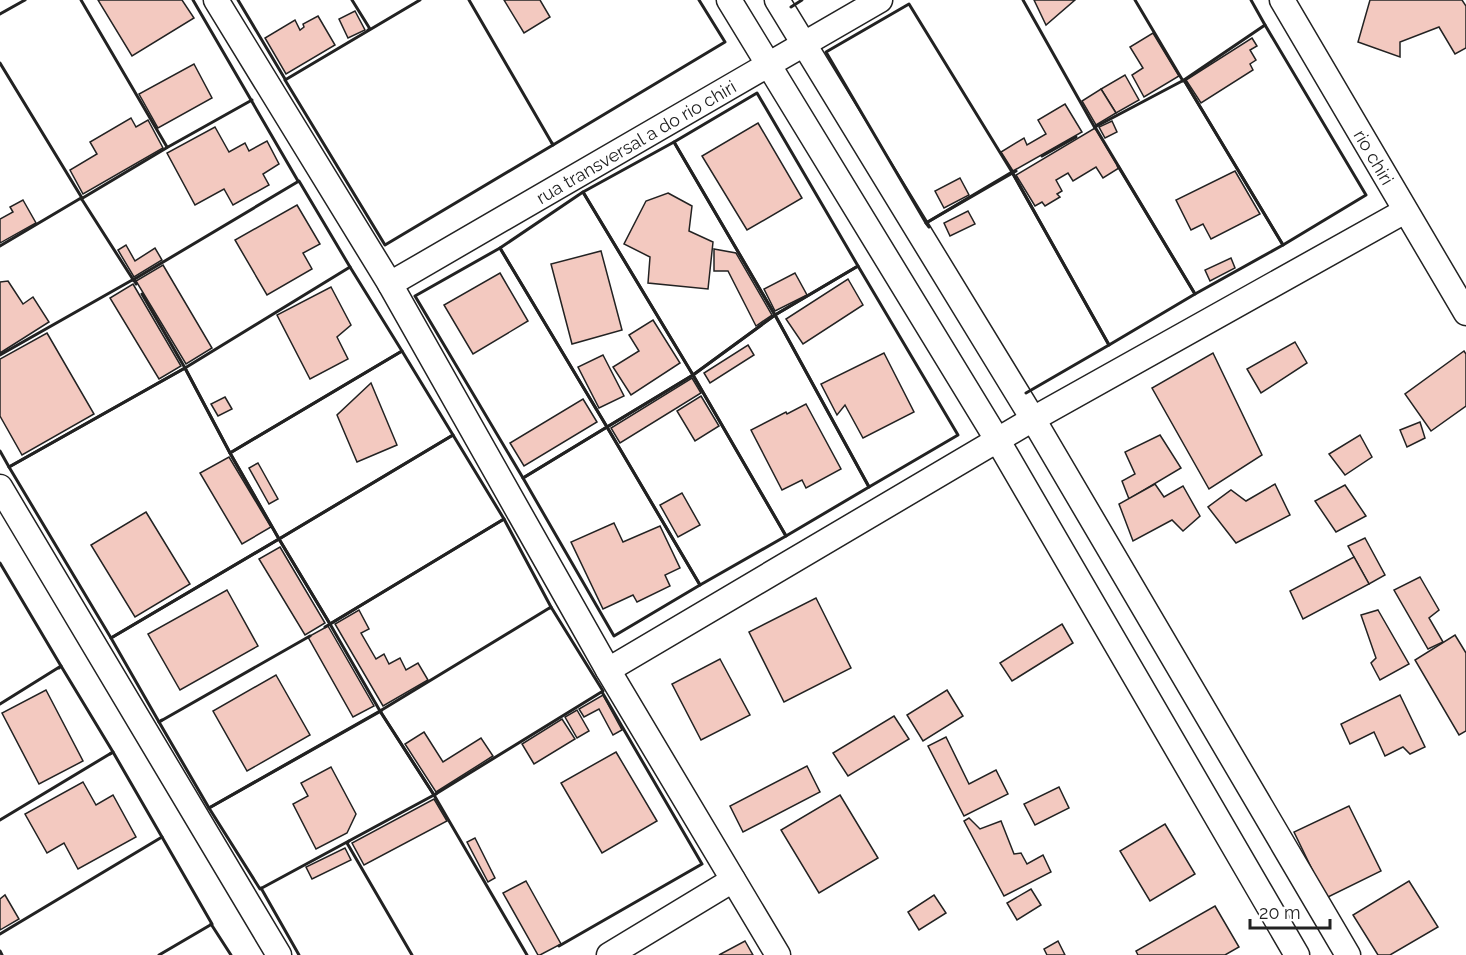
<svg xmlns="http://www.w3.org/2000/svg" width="1466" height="955" font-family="Raleway,sans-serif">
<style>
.building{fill:#f3c9c0;stroke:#222;stroke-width:1.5}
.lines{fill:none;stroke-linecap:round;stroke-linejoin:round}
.street-casing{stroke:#222;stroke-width:27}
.street{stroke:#fff;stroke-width:24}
.wall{stroke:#222;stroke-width:3}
.labels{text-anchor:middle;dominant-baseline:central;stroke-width:4.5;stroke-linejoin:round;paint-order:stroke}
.street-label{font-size:18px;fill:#222;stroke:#fff}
</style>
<rect width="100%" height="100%" fill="#fff"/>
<g class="building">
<polygon points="98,0 182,0 194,18 132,56"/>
<polygon points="504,0 540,0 550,17 524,33"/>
<polygon points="1034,0 1075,0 1046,25"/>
<polygon points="1370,0 1462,0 1466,6 1466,48 1455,54 1439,27 1400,42 1400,57 1358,42"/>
<polygon points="355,11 365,30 348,38 339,19"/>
<polygon points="318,16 335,45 286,74 265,38 295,20 300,30 304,27 303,24"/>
<polygon points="1153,33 1179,76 1144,97 1132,75 1143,68 1130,47"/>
<polygon points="1252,38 1257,46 1250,50 1256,60 1250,64 1253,70 1201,103 1186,80"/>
<polygon points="194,64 212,98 158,128 139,94"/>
<polygon points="1125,75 1139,100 1116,113 1101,89"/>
<polygon points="1101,89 1116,113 1096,125 1082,101"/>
<polygon points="1065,104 1082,132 1013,171 1001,152 1024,138 1027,145 1046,134 1038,120"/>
<polygon points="131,118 136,127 148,120 163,148 83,194 70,170 97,154 90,142"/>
<polygon points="1112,121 1117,132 1105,138 1099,127"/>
<polygon points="758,123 802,198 747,230 702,156"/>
<polygon points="215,127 229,152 245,143 249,151 267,141 279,164 263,174 269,185 233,205 224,189 195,205 167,153"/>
<polygon points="1095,128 1119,168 1103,178 1096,167 1073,181 1068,173 1056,180 1062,191 1057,194 1060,197 1045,206 1042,202 1035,206 1016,175"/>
<polygon points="1235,171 1260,214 1211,239 1203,224 1191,230 1176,200"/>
<polygon points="960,178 969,195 944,208 935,191"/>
<polygon points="668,193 692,206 689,231 713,242 708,289 648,283 650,257 624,244 646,201"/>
<polygon points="23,200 36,223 0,243 0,219 13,212 10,207"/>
<polygon points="297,205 320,244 303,253 312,269 267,295 235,240"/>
<polygon points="968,211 975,224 950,236 944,223"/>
<polygon points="126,245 135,261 155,248 162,260 134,277 118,250"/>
<polygon points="714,249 736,253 772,315 756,326 728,271 714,271"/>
<polygon points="601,251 622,330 572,344 551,264"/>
<polygon points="1231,258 1235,268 1210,281 1205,270"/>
<polygon points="163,265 212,348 186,364 136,281"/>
<polygon points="500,273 528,321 473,354 444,305"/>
<polygon points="795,273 807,295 775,311 764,289"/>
<polygon points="848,279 863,305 803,344 786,319"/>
<polygon points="8,281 23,304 33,297 49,322 0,353 0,282"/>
<polygon points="133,284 181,366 159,379 110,298"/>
<polygon points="331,287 351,325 337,337 348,359 310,379 277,315"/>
<polygon points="653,320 680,363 631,395 613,367 639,351 629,335"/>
<polygon points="47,333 94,414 22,455 0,416 0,359"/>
<polygon points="1295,342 1307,363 1261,393 1247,369"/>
<polygon points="748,345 754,355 710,383 704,373"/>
<polygon points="1464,351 1466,354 1466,406 1431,431 1405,394"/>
<polygon points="884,353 914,412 863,438 845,405 837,415 821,384"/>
<polygon points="1213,353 1262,455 1209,489 1152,388"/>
<polygon points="603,355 624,396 599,408 578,367"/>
<polygon points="692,378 701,393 620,443 611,428"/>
<polygon points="371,383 397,445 357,462 337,415"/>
<polygon points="701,396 719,426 695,441 677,411"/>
<polygon points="225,397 232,409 218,416 211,404"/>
<polygon points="583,399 597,422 524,466 510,443"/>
<polygon points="806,404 841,469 806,488 802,480 782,490 751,430 786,412 787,414"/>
<polygon points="1420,422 1425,438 1407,447 1400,430"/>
<polygon points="1160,435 1181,468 1129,499 1122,481 1135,474 1125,452"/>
<polygon points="1360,435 1372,457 1345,475 1329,454"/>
<polygon points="229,457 271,527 242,544 200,473"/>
<polygon points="258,463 278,499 269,504 249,468"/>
<polygon points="1155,484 1164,497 1183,486 1200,516 1183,531 1172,520 1133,541 1119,504"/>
<polygon points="1275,484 1290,515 1236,543 1208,507 1231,490 1246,501"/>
<polygon points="1345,485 1366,516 1336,532 1315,501"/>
<polygon points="682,493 700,525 678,537 660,505"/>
<polygon points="146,512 190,584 135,617 91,545"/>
<polygon points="614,523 623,542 660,526 680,568 665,575 670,586 637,602 633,595 603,609 571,542"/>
<polygon points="1365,538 1385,575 1369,584 1348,546"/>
<polygon points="280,547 325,623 305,635 259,559"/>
<polygon points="1354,557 1369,584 1303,619 1290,591"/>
<polygon points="1420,577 1439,610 1429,618 1443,642 1428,649 1394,590"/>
<polygon points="227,590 258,646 180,690 148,634"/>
<polygon points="816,598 851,668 784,702 749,632"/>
<polygon points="359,610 369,629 361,633 376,659 384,654 389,664 400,658 406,670 418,663 428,680 383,706 335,624"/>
<polygon points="1378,610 1409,664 1380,680 1371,663 1376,658 1361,615"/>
<polygon points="1062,624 1073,643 1012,681 1000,663"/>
<polygon points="328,626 374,706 353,717 308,637"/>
<polygon points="1455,635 1466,653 1466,731 1459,735 1415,660"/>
<polygon points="720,659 750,715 701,740 672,684"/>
<polygon points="276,675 310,735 247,771 213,711"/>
<polygon points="46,690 83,761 39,784 2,713"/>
<polygon points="947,690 963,716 923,741 907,715"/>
<polygon points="603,695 622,730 613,735 599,709 584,717 579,709"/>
<polygon points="1400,695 1425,747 1410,754 1403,747 1385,756 1374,732 1350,744 1341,724"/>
<polygon points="577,710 589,731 577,738 565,717"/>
<polygon points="894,716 909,739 848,776 833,753"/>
<polygon points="562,719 575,739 534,764 522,744"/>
<polygon points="424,732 443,762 481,738 493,756 436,792 405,744"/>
<polygon points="946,737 969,784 996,770 1008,794 964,816 928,746"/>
<polygon points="616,752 657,821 602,853 561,783"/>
<polygon points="807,766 820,792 743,832 730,806"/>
<polygon points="331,767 356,814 347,833 316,849 293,804 308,796 301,783"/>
<polygon points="83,782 96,805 113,795 136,837 78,869 64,843 47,853 25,814"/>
<polygon points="1059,787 1069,808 1035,825 1024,804"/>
<polygon points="840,795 878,858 819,893 781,830"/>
<polygon points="434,799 447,821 364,865 352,843"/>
<polygon points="1349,806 1381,871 1326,898 1294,832"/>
<polygon points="969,818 980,829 1001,821 1014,854 1021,853 1027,864 1043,855 1051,872 1004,896 964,821"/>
<polygon points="1165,824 1195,874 1150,901 1120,851"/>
<polygon points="475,838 495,878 488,882 467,842"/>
<polygon points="345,848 351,860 312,879 306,867"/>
<polygon points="526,881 561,944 540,955 538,955 503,893"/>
<polygon points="1409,881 1438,927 1390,955 1378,955 1353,915"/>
<polygon points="1031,889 1041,905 1017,920 1007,903"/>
<polygon points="5,895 19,919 0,930 0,899"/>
<polygon points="934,895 946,913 919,930 908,912"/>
<polygon points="1215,906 1239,947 1225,955 1138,955 1136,951"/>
<polygon points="745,941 753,955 719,955"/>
<polygon points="1058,941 1065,955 1047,955 1044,949"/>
</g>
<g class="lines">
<g class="street-casing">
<g id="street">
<polyline points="216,0 390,284 608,670 778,955"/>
<polyline points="729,0 998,441 1297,955"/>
<polyline points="777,0 1033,419 1348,955"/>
<path id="s1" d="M 1282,0 L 1466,313"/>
<path id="s2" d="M 390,284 L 880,0"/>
<polyline points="0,487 279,955"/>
<polyline points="608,670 1033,419 1405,211"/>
<polyline points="609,955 733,880"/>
</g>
</g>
<use href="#street" class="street"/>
<g class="wall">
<polyline points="81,0 167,147"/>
<polyline points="193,0 298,181"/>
<polyline points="238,0 285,79"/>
<polyline points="352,0 370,29 368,30"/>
<polyline points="420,0 285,80 385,245 553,145 469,0"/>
<polyline points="1023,0 1095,128"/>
<polyline points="1135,0 1183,81"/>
<polyline points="1251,0 1265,25"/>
<polygon points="909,4 1012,172 926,223 826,52"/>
<polyline points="791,7 802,0"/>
<polyline points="0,14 25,0"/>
<polygon points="1265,25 1366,195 1283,245 1184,80"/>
<polyline points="0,63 82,198"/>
<polygon points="1184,80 1283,245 1195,294 1095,127"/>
<polygon points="757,93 858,266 775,315 674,142"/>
<polygon points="674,142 775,315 693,375 583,192"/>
<polyline points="552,143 553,145 725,42 699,0"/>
<polyline points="1042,156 1076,137"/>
<polyline points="1012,172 1109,345 1026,393"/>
<polyline points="1012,172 1109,345 1195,294 1118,166"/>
<polygon points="583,192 693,375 607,427 500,248"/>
<polyline points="81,199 168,147 252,100"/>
<polyline points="929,227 926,223 1016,171"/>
<polyline points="0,246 81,198 134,281"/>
<polygon points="500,248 607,427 523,478 415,296"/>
<polygon points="858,266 958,435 869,487 775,315"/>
<polyline points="133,280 299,181 350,267"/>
<polygon points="775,315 869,487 786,536 693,375"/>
<polygon points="402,351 453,435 279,539 230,453"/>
<polyline points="0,355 134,279 136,284"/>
<polygon points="185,368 230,453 279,539 111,638 9,467"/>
<polygon points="693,375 786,536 700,585 607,427"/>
<polygon points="607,427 700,585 614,636 523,478"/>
<polygon points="453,435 504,519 330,624 279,539"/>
<polyline points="0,451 9,467 185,368 350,267 402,351 230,453 185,368 142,294"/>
<polyline points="0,563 61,666 59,668"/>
<polyline points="325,627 504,519 551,607 380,711 330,624"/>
<polyline points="310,636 159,722 111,638 279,539 330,624"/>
<polyline points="0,704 61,666 113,752 110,754"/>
<polyline points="380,711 434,795 603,691 551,607 550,608"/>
<polygon points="380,711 434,795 260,889 209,808"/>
<polyline points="162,720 159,722 209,808 381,711"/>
<polyline points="436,794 434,795 527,955"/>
<polyline points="0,820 113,752 162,837 0,934"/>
<polyline points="349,841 347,843 412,955"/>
<polyline points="261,888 299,955"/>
<polyline points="211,924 231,955"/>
<polyline points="559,946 702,864 602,692"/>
<polyline points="0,951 2,955"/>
<polyline points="159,955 212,924 162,837"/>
</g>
</g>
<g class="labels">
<g class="street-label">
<text stroke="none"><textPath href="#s2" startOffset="284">rua transversal a do rio chiri</textPath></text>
<text stroke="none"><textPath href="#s1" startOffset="182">rio chiri</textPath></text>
</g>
</g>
<path d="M1250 919v9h80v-9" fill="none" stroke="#222222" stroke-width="3"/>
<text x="1259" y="919" font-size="18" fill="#222222" stroke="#ffffff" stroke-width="4.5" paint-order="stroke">20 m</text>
</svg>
